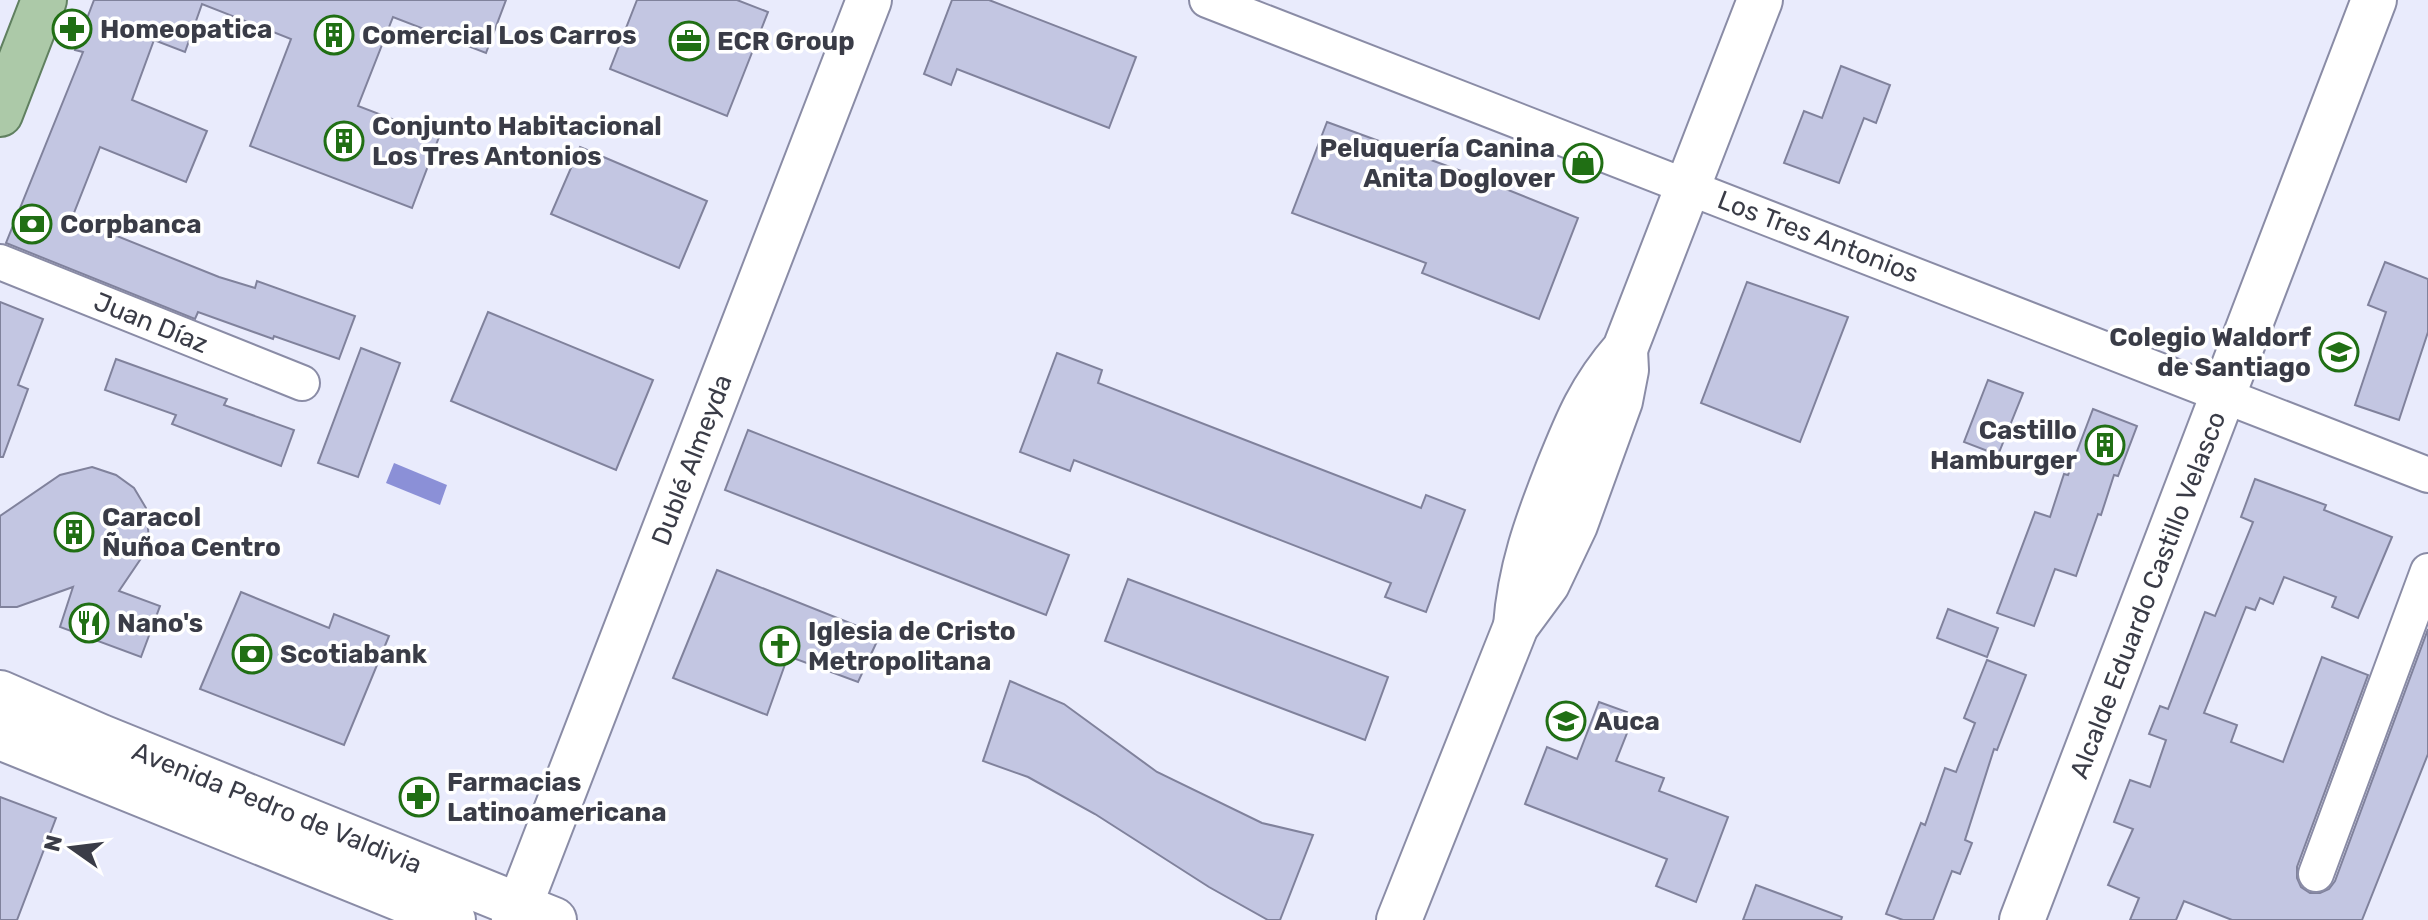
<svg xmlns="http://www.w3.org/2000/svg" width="2428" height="920" font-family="Rubik,sans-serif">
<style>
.water{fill:#8b90d7}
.building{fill:#c3c6e2;stroke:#80829c;stroke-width:2}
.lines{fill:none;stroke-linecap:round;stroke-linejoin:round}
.minor-casing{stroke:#8a8ca6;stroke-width:38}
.tertiary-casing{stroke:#8a8ca6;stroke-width:48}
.secondary-casing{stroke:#8a8ca6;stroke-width:48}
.primary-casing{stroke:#608060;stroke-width:48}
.minor{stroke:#fff;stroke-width:34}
.tertiary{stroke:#fff;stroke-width:44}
.secondary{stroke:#fff;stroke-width:44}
.primary{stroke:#acc9a8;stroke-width:44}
.labels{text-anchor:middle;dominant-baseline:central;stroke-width:7;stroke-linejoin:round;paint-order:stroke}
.poi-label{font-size:26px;font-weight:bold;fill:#3a3c47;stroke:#fff;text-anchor:start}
.street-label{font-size:26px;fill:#3a3c47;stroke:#fff}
</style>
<rect width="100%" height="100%" fill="#e9ebfc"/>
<polygon class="water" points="394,463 447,485 440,505 386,483"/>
<g class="building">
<polygon points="94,0 506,0 486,53 393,17 358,106 439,137 412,208 250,146 291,39 202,4 185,52 154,40 132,100 207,131 186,182 100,147 72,218 219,277 255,288 257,281 355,316 339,359 274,336 273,339 198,312 195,319 6,243 83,52 75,50"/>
<polygon points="637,0 737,0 768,12 727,116 610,69"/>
<polygon points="952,0 989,0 1136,57 1109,128 957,69 951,85 924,74"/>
<polygon points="1841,66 1890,85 1876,123 1864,118 1839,183 1784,163 1804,111 1822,118"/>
<polygon points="1327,122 1461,171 1578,218 1539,319 1422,273 1426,263 1292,213"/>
<polygon points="580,147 707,201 679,268 551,214"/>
<polygon points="2385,262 2428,279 2428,332 2399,420 2355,405 2386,312 2368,305"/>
<polygon points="1747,282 1848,317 1800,442 1701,403"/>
<polygon points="0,302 43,319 18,385 28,389 3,457 0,457"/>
<polygon points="488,312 653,380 616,470 451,401"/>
<polygon points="361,348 400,363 358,477 318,463"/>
<polygon points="1057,353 1102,370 1098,383 1421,508 1426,495 1465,510 1426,612 1385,597 1391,583 1074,460 1070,471 1020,452"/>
<polygon points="116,359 227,399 224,405 294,430 281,466 172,424 176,415 105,390"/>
<polygon points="1988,380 2023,393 1998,455 1964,442"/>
<polygon points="2093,409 2137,426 2118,476 2114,475 2101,515 2098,514 2076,576 2055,569 2034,626 1997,613 2035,512 2050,517 2064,474 2068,475"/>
<polygon points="748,430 1069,555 1046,615 725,490"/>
<polygon points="92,467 116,475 134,488 146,508 149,539 144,554 119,591 160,606 141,657 60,627 73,587 17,607 0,607 0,516 60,475"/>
<polygon points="2255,479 2326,505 2324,510 2392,537 2358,618 2332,607 2336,597 2284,577 2273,604 2260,598 2255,610 2246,607 2204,713 2237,725 2231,742 2283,762 2322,657 2368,675 2297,867 2297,878 2301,887 2310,893 2320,893 2329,889 2335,881 2428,629 2428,754 2362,920 2232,920 2184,901 2176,920 2130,920 2139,898 2108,885 2133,829 2114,822 2130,780 2150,787 2166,740 2149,734 2160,706 2168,709 2205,612 2215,616 2253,522 2241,517"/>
<polygon points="717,570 880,635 858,682 788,656 767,715 673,678"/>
<polygon points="1128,579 1388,677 1365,740 1105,641"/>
<polygon points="241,592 329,628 334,614 389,636 344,745 200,689"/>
<polygon points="1948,609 1998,628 1987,657 1937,638"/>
<polygon points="1987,660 2026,675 1997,750 1994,749 1965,840 1972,843 1960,874 1952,871 1933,920 1903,920 1886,914 1921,823 1925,825 1945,768 1956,772 1975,723 1964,718"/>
<polygon points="1010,681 1064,704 1157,772 1262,823 1313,835 1280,920 1268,920 1209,887 1095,814 1028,777 983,761"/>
<polygon points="1599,702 1627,712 1624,720 1631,723 1616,761 1664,778 1659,791 1728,817 1696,902 1656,886 1667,859 1525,804 1547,747 1577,759"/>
<polygon points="0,797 56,818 17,920 0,920"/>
<polygon points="1756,885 1842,917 1841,920 1743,920"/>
</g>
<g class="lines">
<g class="minor-casing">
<g id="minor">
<polyline points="1207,0 2428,475"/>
<polyline points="0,262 302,383"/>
<polyline points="2316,874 2428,571"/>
</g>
</g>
<g class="tertiary-casing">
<g id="tertiary">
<path d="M 1516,626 C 1520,570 1537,523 1557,472 C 1577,422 1590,389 1625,349 L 1760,0"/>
<polyline points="1399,920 1516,626 1547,584 1575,525 1620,401 1626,370 1625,350"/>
</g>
</g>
<g class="secondary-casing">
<g id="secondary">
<polyline points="0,693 101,737 554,920"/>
<polyline points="0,737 453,920"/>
<polyline points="514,920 869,0"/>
<polyline points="2022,920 2374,0"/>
</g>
</g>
<g class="primary-casing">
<polyline id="primary" points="0,114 44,0"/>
</g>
<use href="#minor" class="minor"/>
<use href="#tertiary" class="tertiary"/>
<use href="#secondary" class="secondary"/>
<use href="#primary" class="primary"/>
</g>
<defs>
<g id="pharmacy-ring" transform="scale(2)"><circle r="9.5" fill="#fff" stroke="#206f14" stroke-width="1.5"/><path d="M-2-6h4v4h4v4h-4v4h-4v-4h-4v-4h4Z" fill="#206f14"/></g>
<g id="building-ring" transform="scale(2)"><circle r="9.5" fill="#fff" stroke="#206f14" stroke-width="1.5"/><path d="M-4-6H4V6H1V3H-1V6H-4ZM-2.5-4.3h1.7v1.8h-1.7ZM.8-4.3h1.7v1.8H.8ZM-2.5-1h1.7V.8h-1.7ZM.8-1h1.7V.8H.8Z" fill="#206f14"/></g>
<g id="office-ring" transform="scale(2)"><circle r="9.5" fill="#fff" stroke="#206f14" stroke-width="1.5"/><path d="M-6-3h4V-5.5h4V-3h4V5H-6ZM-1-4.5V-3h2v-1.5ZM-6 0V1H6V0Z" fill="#206f14"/></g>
<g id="shop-ring" transform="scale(2)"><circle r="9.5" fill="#fff" stroke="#206f14" stroke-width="1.5"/><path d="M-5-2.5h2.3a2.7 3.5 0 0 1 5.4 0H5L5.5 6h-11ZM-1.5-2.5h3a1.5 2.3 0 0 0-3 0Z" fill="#206f14"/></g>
<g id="bank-ring" transform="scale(2)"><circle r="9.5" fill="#fff" stroke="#206f14" stroke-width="1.5"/><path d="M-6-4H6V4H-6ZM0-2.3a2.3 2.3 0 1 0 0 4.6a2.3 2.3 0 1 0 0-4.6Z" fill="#206f14"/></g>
<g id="school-ring" transform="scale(2)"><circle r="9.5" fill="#fff" stroke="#206f14" stroke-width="1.5"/><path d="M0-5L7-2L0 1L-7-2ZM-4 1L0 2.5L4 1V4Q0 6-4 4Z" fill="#206f14"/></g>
<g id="restaurant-ring" transform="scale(2)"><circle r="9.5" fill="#fff" stroke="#206f14" stroke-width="1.5"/><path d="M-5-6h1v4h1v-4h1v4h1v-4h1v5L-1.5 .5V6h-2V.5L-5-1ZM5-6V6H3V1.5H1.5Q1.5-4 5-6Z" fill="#206f14"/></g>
<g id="church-ring" transform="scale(2)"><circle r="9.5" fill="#fff" stroke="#206f14" stroke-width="1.5"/><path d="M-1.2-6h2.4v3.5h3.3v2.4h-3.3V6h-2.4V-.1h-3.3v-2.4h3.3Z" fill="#206f14"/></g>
</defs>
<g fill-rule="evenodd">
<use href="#pharmacy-ring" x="72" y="29"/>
<use href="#building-ring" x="334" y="35"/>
<use href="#office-ring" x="689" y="41"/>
<use href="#building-ring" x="344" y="141"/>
<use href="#shop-ring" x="1583" y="163"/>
<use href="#bank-ring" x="32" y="224"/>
<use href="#school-ring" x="2339" y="352"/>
<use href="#building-ring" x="2105" y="445"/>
<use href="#building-ring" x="74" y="532"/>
<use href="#restaurant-ring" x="89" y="623"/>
<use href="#church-ring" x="780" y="646"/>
<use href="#bank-ring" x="252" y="654"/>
<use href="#school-ring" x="1566" y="721"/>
<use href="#pharmacy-ring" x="419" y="797"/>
</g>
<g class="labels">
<g class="poi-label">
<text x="100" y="29">Homeopatica</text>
<text x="362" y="35">Comercial Los Carros</text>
<text x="717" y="41">ECR Group</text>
<text x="372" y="126">Conjunto Habitacional<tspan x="372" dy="30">Los Tres Antonios</tspan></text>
<text x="1555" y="148" text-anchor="end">Peluquería Canina<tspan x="1555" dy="30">Anita Doglover</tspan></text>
<text x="60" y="224">Corpbanca</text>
<text x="2311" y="337" text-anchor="end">Colegio Waldorf<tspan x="2311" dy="30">de Santiago</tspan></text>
<text x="2077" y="430" text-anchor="end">Castillo<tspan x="2077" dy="30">Hamburger</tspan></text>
<text x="102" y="517">Caracol<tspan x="102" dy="30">Ñuñoa Centro</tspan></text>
<text x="117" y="623">Nano's</text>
<text x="808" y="631">Iglesia de Cristo<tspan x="808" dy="30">Metropolitana</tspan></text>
<text x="280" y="654">Scotiabank</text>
<text x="1594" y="721">Auca</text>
<text x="447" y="782">Farmacias<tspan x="447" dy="30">Latinoamericana</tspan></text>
</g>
<g class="street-label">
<text transform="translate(1818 237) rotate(21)">Los Tres Antonios</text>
<text transform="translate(151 323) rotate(22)">Juan Díaz</text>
<text transform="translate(692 460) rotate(-69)">Dublé Almeyda</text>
<text transform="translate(2148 595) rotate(-69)">Alcalde Eduardo Castillo Velasco</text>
<text transform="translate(277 808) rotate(22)">Avenida Pedro de Valdivia</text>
</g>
</g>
<g transform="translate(72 848) rotate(284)" stroke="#ffffff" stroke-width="6" paint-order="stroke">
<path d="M0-6L14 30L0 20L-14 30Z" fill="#3a3c47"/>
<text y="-12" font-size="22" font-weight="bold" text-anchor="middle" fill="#3a3c47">N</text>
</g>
</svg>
